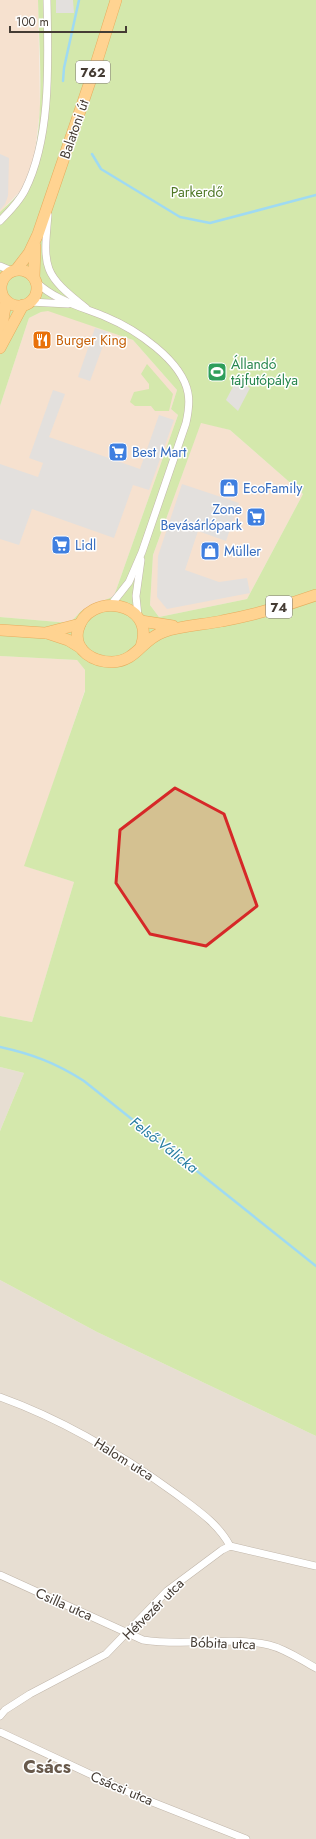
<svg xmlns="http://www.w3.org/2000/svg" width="316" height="1839" font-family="Jost,sans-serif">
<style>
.residential{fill:#e7ded2}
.commercial{fill:#f6e1cf}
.green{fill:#d4e8ac;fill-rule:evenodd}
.parking{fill:#e3e0dd}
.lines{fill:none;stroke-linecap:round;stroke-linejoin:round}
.stream{stroke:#9fdaf2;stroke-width:2.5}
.street-casing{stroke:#c1b6aa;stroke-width:8}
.primary-casing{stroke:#e6ad5f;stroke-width:12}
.street{stroke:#fff;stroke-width:7}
.primary{stroke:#ffd391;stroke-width:11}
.marked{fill:#d62828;fill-opacity:0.2;stroke:#d62828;stroke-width:3;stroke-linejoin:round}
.labels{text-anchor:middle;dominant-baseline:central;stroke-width:3;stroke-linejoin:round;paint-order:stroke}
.shield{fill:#fff;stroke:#7d7671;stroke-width:1}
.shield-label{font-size:13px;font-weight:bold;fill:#453c34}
.street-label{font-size:14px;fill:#453c34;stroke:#fff}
.park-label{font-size:14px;fill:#4f7826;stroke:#fff}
.food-label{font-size:14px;fill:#c56008;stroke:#fff;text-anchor:start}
.leisure-label{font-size:14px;fill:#27864d;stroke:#fff;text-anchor:start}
.shop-label{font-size:14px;fill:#366cbe;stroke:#fff;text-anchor:start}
.water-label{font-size:15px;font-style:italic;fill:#287ea3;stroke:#fff}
.district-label{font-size:18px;font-weight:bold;fill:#68594b;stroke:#fff}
</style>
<rect width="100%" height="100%" fill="#f3ede5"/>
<g class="residential">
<polygon points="0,1067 24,1073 0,1131"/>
<polygon points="0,1280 97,1332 316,1436 316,1839 0,1839"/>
</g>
<g class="commercial">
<polygon points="0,0 38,0 40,109 34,160 23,188 0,212"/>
<polygon points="48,310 133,340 177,390 171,409 178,415 114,596 81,611 70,623 0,617 0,406 29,318 41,312"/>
<polygon points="201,422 230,430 303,494 247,599 159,617 150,605 153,555"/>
<polygon points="0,656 77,660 85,670 85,690 25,866 74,882 32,1022 0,1016"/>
</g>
<g class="green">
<path d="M 38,0 L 316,0 L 316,1436 L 97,1332 L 0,1280 L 0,1131 L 24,1073 L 0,1067 L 0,1016 L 32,1022 L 74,882 L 24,866 L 85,691 L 85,670 L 77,660 L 0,656 L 0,617 L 70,623 L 81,611 L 114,596 L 178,415 L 171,409 L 177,390 L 133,340 L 48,311 L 41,312 L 29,318 L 0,406 L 0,212 C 7,205 18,196 23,188 C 48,142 39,52 38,0 ZM 201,423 L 230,430 L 303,494 L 247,599 L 159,617 L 150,605 L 153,555 Z"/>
<polygon points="147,364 173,394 169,411 155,411 151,406 135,406 130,402 134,392 149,389 149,384 141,374"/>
</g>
<g class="parking">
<polygon points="56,0 73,0 74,13 56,13"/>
<polygon points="0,154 9,158 8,196 5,204 0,210"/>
<polygon points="95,328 108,332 90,381 78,377"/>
<polygon points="236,381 250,388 238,411 226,400"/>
<polygon points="53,390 65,394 49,437 140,469 159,415 174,420 149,490 133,485 114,538 32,509 19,545 0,539 0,464 38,477 43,463 29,458"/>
<polygon points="182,484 239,503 226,541 198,531 185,570 219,582 247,578 250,593 167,609 157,597 158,556"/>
</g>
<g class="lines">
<g class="stream">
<polyline points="63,81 64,68 79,0"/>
<polyline points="92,154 101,169 180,217 210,223 316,195"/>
<path d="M 0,1047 C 32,1054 56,1063 84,1081 L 316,1266"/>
</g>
<g class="street-casing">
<g id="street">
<path d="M 48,215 C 43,269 43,274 86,308"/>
<path d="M 0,221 C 9,212 19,202 25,190 C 52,136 48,59 47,0"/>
<polyline points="0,266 12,271"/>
<polyline points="0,282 1,285"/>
<path d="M 36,282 C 56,301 82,307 106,317 C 135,329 182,360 188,393 C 190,403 188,414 186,423 L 142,552 L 129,582 L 110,606"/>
<polyline points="30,302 68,304"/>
<polyline points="138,616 136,596 141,560"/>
<path d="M 0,1397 C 64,1420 121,1454 176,1494 C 196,1509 218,1523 230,1546"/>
<path d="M 0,1575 L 143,1640 C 185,1647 227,1636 269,1645 C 286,1649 301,1660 316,1668"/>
<polyline points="0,1716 5,1710 30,1694 106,1654 167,1591 222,1550 230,1546 316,1566"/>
<polyline points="0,1732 137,1796 246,1839"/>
</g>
</g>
<g class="primary-casing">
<g id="primary">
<polyline points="16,270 29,253 38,234 96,64 116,0"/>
<circle cx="19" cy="288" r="18"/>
<polyline points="34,278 35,246"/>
<polyline points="0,339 6,301"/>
<polyline points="0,348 23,305"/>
<polyline points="141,621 173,626"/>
<polyline points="0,630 45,633 80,624"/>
<polyline points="47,633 68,640 81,648"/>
<path d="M 141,647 C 157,600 87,591 78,630 C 73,651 94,662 112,662 C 137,661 141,640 163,632 C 182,625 203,625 222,621 C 254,615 286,606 316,595"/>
</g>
</g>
<use href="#street" class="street"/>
<use href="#primary" class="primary"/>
</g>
<path class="marked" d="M 175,788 L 224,814 L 257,906 L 206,946 L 150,934 L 116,883 L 120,830 Z"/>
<defs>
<g id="restaurant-square" transform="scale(1)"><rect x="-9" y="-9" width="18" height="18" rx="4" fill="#e8710a" stroke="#fff"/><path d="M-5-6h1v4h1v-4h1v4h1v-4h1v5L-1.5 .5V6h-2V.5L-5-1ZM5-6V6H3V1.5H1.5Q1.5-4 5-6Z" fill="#fff"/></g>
<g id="stadium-square" transform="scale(1)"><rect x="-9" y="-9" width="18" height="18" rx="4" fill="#2e9e5b" stroke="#fff"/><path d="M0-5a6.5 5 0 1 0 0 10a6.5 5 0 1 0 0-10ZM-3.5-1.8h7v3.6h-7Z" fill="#fff"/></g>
<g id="supermarket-square" transform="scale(1)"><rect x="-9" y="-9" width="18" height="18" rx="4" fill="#3f7fe0" stroke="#fff"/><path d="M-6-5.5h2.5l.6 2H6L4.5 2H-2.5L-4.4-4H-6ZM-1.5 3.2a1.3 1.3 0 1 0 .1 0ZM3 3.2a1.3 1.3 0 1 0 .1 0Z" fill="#fff"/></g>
<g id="shop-square" transform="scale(1)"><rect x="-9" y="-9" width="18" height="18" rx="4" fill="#3f7fe0" stroke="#fff"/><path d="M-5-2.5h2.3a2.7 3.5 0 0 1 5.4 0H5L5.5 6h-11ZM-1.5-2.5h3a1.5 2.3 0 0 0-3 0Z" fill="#fff"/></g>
</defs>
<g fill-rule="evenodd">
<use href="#restaurant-square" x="42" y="340"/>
<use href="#stadium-square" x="217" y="372"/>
<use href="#supermarket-square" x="118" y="452"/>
<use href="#shop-square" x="229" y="488"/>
<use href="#supermarket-square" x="256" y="517"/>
<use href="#supermarket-square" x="61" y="545"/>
<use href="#shop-square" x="210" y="551"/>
</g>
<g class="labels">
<g class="shield">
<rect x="76" y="61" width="34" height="22" rx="3"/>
<rect x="266" y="596" width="26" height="22" rx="3"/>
</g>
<g class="shield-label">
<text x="93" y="72">762</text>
<text x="279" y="607">74</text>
</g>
<g class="street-label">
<text transform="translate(74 129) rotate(-71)">Balatoni út</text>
<text transform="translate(124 1459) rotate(32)">Halom utca</text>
<text transform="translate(64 1604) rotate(24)">Csilla utca</text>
<text transform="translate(153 1609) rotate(-45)">Hétvezér utca</text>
<text transform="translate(223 1643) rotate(2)">Bóbita utca</text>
<text transform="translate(122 1788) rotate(23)">Csácsi utca</text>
</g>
<g class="park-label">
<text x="197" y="192">Parkerdő</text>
</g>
<g class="food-label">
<text x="56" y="340">Burger King</text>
</g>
<g class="leisure-label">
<text x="231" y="364">Állandó<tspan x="231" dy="16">tájfutópálya</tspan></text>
</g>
<g class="shop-label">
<text x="132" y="452">Best Mart</text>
<text x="243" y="488">EcoFamily</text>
<text x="242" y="509" text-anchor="end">Zone<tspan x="242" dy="16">Bevásárlópark</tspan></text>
<text x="75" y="545">Lidl</text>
<text x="224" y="551">Müller</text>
</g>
<g class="water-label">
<text transform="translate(164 1145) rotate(38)">Felső-Válicka</text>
</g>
<g class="district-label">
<text x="47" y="1767">Csács</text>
</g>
</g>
<path d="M10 26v6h116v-6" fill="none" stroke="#453c34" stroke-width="2"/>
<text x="16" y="26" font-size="12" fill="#453c34" stroke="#ffffff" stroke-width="3" paint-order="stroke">100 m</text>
</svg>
